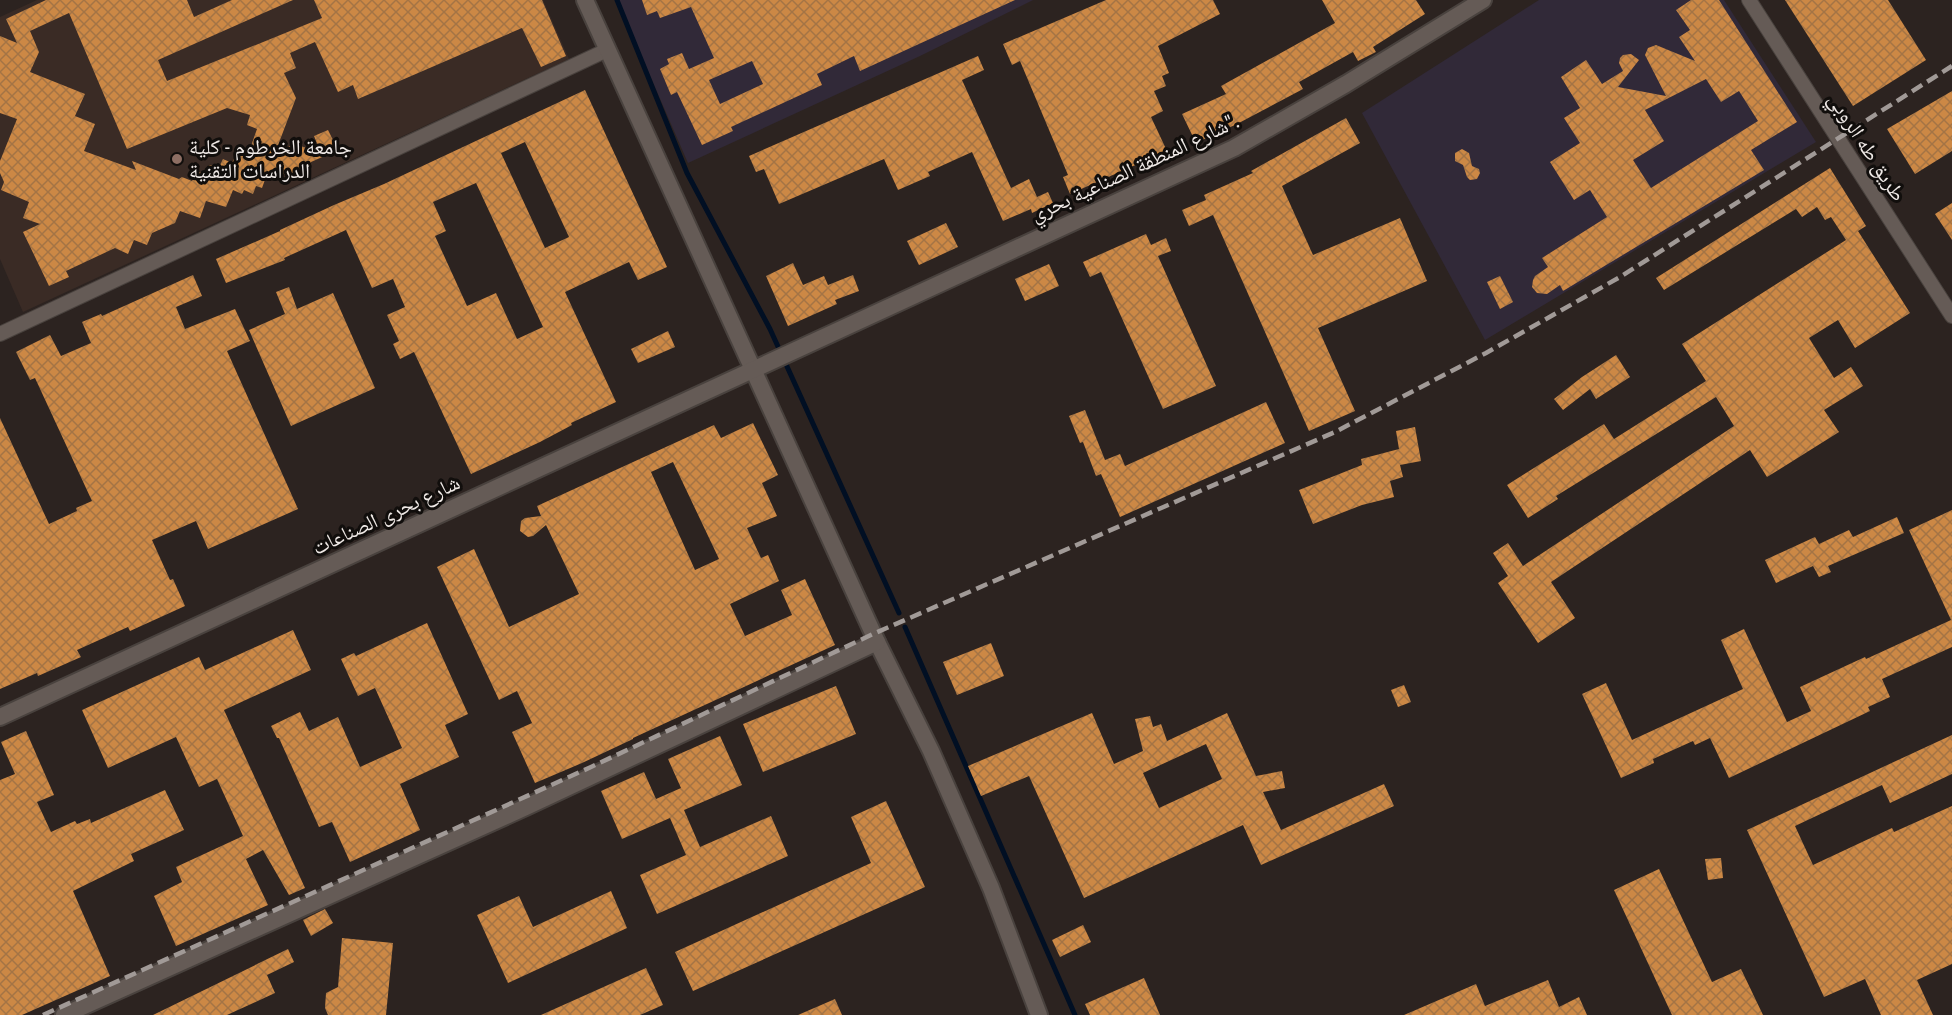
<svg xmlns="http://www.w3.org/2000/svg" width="1952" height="1015" font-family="'Roboto Condensed','Noto Naskh Arabic',sans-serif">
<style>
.built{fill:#3a2b25}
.industrial{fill:#312938}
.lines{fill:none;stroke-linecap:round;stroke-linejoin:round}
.stream{stroke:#010f23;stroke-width:5}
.building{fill:url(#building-cross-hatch);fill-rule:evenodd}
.minor-casing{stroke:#49423e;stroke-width:16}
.tertiary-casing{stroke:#49423e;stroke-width:20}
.minor{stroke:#655b56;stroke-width:14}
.tertiary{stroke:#655b56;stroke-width:16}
.rail{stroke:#a19a97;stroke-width:4.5;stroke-dasharray:12 6;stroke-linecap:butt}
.education-dot{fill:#8d6e63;stroke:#110e0c;stroke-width:2}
.labels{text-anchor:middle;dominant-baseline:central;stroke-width:6;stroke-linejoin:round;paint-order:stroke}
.poi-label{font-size:21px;fill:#efe9e6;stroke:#110e0c;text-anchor:start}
.street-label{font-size:21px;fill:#efe9e6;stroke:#110e0c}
</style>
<defs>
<pattern id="building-cross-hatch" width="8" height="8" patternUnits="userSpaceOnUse" patternTransform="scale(1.5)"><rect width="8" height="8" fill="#cc8845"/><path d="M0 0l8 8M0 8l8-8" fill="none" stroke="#a47445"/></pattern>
</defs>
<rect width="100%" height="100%" fill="#2c2320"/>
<polygon class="built" points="37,0 543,0 569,59 23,312 0,259 0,17"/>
<g class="industrial">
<polygon points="617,0 1033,0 920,56 688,163"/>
<polygon points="1539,0 1724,0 1816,142 1485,340 1362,113"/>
</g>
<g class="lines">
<g class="stream">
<polyline points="617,0 687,173 770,329 899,613"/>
<polyline points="905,627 1075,1015"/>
</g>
</g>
<g class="building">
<path d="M 46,0 L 187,0 L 194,17 L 232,0 L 293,0 L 158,60 L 167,81 L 322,18 L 314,0 L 542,0 L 566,56 L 541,67 L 522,28 L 358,99 L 353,85 L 338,92 L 315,42 L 290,53 L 296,68 L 284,73 L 296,98 L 275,153 L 295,144 L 321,153 L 314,136 L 328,130 L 338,150 L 311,162 L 307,172 L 297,168 L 293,178 L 274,170 L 270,179 L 266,177 L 262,188 L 256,186 L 253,194 L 244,190 L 242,194 L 233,190 L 226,207 L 206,201 L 200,218 L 180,211 L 175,223 L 152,233 L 147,245 L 134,240 L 128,254 L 115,248 L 66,271 L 69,277 L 49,286 L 23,232 L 40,224 L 23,218 L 29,202 L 1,190 L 4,182 L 0,173 L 0,161 L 17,119 L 0,113 L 0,36 L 17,43 L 6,19 ZM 69,13 L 127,149 L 227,108 L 250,115 L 247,125 L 257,129 L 250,149 L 236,154 L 232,163 L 223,159 L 219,167 L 209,165 L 205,174 L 196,171 L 192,181 L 182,177 L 179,179 L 132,161 L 136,170 L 84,151 L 95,124 L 75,116 L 85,94 L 30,72 L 39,52 L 30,31 Z"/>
<path d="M 642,0 L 1015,0 L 860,71 L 854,56 L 817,74 L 822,85 L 731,127 L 733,131 L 702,145 L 677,92 L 671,95 L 660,69 L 669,64 L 667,59 L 682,53 L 689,69 L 714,58 L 691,7 L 660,18 L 657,11 L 647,15 ZM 752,61 L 763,84 L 720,104 L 709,80 Z"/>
<polygon points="1106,0 1213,0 1220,14 1158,46 1169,73 1162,76 1166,86 1154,91 1163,111 1151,117 1167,151 1070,194 1063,177 1068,175 1020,61 1012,65 1003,44"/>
<polygon points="1322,0 1416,0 1425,14 1373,47 1376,52 1358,61 1353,52 1299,82 1303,89 1237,124 1196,143 1182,114 1226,94 1221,86 1335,23"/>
<path d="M 1691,0 L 1719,0 L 1797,122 L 1751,150 L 1764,170 L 1563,291 L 1560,285 L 1547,294 L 1537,293 L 1532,287 L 1533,280 L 1535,276 L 1548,267 L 1542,258 L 1607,217 L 1590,190 L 1574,200 L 1550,162 L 1580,143 L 1564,118 L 1580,108 L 1561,77 L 1586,60 L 1602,84 L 1623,71 L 1619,63 L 1620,58 L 1623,55 L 1631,54 L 1639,60 L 1618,87 L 1666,96 L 1645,55 L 1648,48 L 1656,45 L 1695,61 L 1679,37 L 1690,30 L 1676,10 ZM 1706,79 L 1721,102 L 1739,91 L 1758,121 L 1651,188 L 1633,160 L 1664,141 L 1645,110 Z"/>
<polygon points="1785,0 1888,0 1926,60 1853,106"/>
<polygon points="978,56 984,70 962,80 1011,188 1029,179 1037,197 1048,192 1053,203 1032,213 1031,209 1003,221 972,152 928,172 930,176 898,190 884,159 779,204 764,169 756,172 749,156"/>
<path d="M 585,90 L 667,267 L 638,280 L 629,262 L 565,292 L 616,402 L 571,423 L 572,425 L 540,442 L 471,474 L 414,352 L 400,359 L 393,344 L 399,341 L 387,315 L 405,307 L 393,279 L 372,288 L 346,230 L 284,258 L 285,260 L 226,283 L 216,259 L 280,231 L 280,230 L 334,205 L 384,184 ZM 525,142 L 569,237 L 545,248 L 501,153 ZM 476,183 L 543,327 L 517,339 L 496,293 L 467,306 L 435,236 L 446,231 L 433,202 Z"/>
<polygon points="1952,91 1952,151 1915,174 1887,129"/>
<polygon points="1346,118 1360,143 1282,186 1313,255 1400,218 1427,281 1318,328 1355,411 1309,431 1213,215 1189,226 1182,210 1206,200 1204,195 1253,173 1251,171"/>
<polygon points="1462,149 1469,153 1472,166 1479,169 1480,173 1477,179 1470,180 1467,177 1463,165 1455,161 1455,153"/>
<polygon points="1830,168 1866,226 1858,231 1910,313 1855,348 1838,320 1809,338 1834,378 1851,367 1863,386 1824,410 1839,432 1767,477 1750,450 1551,582 1575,618 1538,643 1498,583 1508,576 1493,553 1508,543 1523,566 1734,426 1716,397 1556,496 1558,499 1528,518 1507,485 1604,424 1614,439 1706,381 1682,344 1846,240 1831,217 1825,220 1817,207 1802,217 1796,209 1664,290 1656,278"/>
<polygon points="1952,203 1952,240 1935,214"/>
<polygon points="946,223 958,247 919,265 907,241"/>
<polygon points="1146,234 1151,245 1166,238 1171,251 1158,256 1216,386 1163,409 1101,272 1090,277 1083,262"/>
<polygon points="793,263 803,285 824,276 828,285 853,275 859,291 835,300 837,304 788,326 766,276"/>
<polygon points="1049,264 1059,286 1025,301 1015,279"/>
<polygon points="193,275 202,296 176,307 185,329 235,309 250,341 227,351 298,509 208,549 196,521 152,540 170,580 173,579 185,606 130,631 128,627 77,650 81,657 38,676 37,673 0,689 0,418 49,524 77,511 76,508 92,501 35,378 30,380 16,352 50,335 61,356 91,343 82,322 101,314 102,316"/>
<polygon points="1500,276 1513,302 1500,309 1487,282"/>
<polygon points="289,287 297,309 333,293 375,388 291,426 249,330 285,314 276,292"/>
<polygon points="668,331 675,347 638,363 631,349"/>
<polygon points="1616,355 1630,377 1596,399 1590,389 1563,410 1554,399 1582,377"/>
<polygon points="1266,402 1285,443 1120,517 1101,474 1096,476 1083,442 1080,443 1069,416 1085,410 1105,460 1120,454 1125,466"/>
<path d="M 753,423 L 778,475 L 762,483 L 777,516 L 747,528 L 761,558 L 768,555 L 779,581 L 730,604 L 745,636 L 792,615 L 781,590 L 805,579 L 835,645 L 633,738 L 633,739 L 582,763 L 535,783 L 512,732 L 532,723 L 517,691 L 499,700 L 437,567 L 474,549 L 509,627 L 579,594 L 546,525 L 533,536 L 528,537 L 520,531 L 521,521 L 525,518 L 541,516 L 537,506 L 714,425 L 721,438 ZM 673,462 L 719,559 L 695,570 L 651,472 Z"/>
<polygon points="1415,427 1421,461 1400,465 1403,477 1390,481 1394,497 1362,505 1313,524 1299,490 1362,465 1361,459 1399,449 1396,431"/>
<polygon points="1952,510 1952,647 1882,679 1890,697 1868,707 1870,711 1729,778 1710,738 1695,745 1693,741 1653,759 1654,763 1621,778 1582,694 1606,683 1632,740 1743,689 1721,640 1744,629 1787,722 1811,711 1800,687 1865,657 1866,659 1951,620 1909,530"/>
<polygon points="1897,517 1904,533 1828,566 1831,572 1819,577 1813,566 1776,583 1765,560 1815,537 1819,544 1849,530 1853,537"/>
<polygon points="427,623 468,714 445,725 459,757 400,784 420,830 350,862 332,822 319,827 279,738 277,738 271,726 300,712 309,731 338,717 360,767 402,748 375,688 358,696 341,659 354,653 356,656"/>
<polygon points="293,630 311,670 224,710 305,888 289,895 263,850 246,859 268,905 176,946 154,896 182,882 176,867 243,836 217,779 199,787 176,737 108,768 82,710 199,657 205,670"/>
<polygon points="991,643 1004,676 957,695 943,662"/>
<polygon points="1404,685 1411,702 1398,707 1391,690"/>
<polygon points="836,686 856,734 763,772 743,724"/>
<path d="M 1092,713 L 1114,764 L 1143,751 L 1135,719 L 1150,716 L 1153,727 L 1161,724 L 1167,741 L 1227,713 L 1256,776 L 1282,771 L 1285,788 L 1263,792 L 1281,830 L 1384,784 L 1394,806 L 1261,865 L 1243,825 L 1084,898 L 1029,776 L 981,796 L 968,766 ZM 1206,744 L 1222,779 L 1159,808 L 1143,773 Z"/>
<polygon points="26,731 54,795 37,802 51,832 75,821 77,824 90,819 91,823 165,790 184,830 131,854 134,861 73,891 110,976 22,1015 0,1015 0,780 15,774 1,742"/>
<polygon points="1952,735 1952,774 1890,803 1882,785 1795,826 1813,865 1892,828 1894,832 1952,806 1952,964 1917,980 1933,1015 1881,1015 1865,979 1824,997 1747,830"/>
<polygon points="720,736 742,785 684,810 700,847 771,816 788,856 657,914 640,875 686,855 670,818 622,839 601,791 644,772 656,799 681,788 668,759"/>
<polygon points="886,801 925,887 693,991 675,952 871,863 851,817"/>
<polygon points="1721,858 1723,878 1708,880 1705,859"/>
<polygon points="1659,869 1712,982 1741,969 1763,1015 1672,1015 1614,890"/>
<polygon points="611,891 627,928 508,983 477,915 519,896 533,927"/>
<polygon points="325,909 333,923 311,936 303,920"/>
<polygon points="1083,925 1091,942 1060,957 1052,940"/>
<polygon points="342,938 393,943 386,1015 328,1015 325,1008 326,993 338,987"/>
<polygon points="288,949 294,962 267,975 275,993 227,1015 153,1015"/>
<polygon points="646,968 663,1005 640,1015 541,1015"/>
<polygon points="1144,978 1160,1015 1090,1015 1085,1004"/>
<polygon points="1548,980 1559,1007 1579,997 1587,1015 1404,1015 1476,984 1485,1006"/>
<polygon points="835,999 842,1015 798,1015"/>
</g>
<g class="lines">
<g class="minor-casing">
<g id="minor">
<polyline points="1749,0 1952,316"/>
<polyline points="0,334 607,50"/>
</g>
</g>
<g class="tertiary-casing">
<g id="tertiary">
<polyline points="585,0 877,642 931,751 991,888 1039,1015"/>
<polyline points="0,717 1234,148 1346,84 1483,0"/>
<polyline points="64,1015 526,807 877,642"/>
</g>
</g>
<use href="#minor" class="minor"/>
<use href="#tertiary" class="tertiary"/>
<polyline class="rail" points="43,1015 591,767 873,634 1335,432 1486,353 1620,277 1952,66"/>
</g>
<circle class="education-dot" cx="177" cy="159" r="6"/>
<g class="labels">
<g class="poi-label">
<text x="189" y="147">جامعة الخرطوم - كلية<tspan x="189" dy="24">الدراسات التقنية</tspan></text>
</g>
<g class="street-label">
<text transform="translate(1867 147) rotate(57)">طريق طه الروبي</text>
<text transform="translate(1134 168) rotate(-25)">شارع المنطقة الصناعية بحري".</text>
<text transform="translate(386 515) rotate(-25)">شارع بحرى الصناعات</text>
</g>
</g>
</svg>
